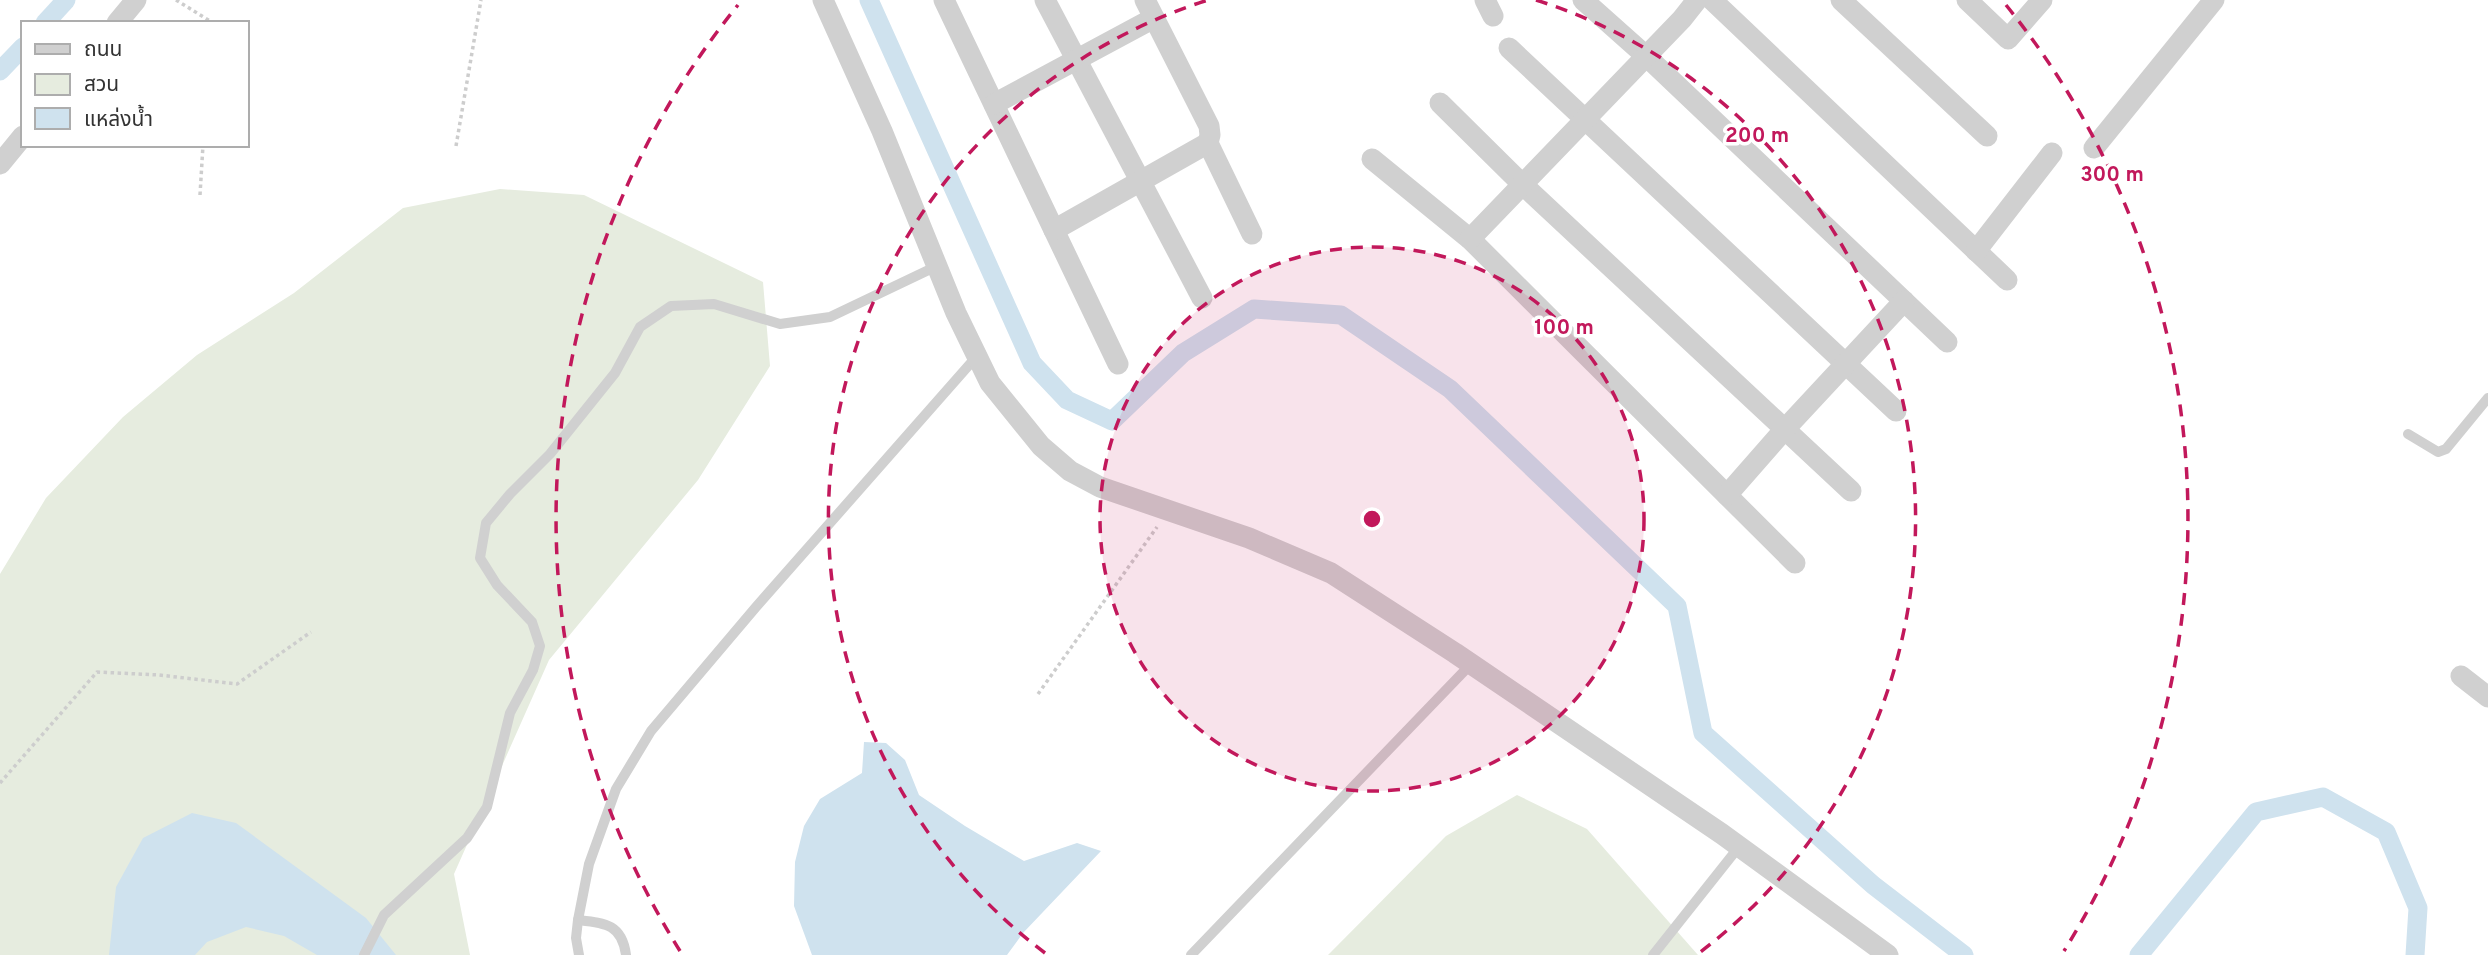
<svg xmlns="http://www.w3.org/2000/svg" width="2488" height="955" font-family="Overpass,'Noto Sans Thai',sans-serif">
<style>
.green{fill:#e6ecdf}
.water{fill:#cfe2ee}
.lines{fill:none;stroke-linecap:round;stroke-linejoin:round}
.canal{stroke:#cfe2ee;stroke-width:19}
.path{stroke:#cdcdcd;stroke-width:3.5;stroke-dasharray:3.5 3.5;stroke-linecap:butt}
.lane{stroke:#d0d0d0;stroke-width:10}
.street{stroke:#d0d0d0;stroke-width:21}
.ring{fill:none;stroke:#c2185b;stroke-width:3.5;stroke-dasharray:12 9}
.centre{fill:#c2185b;stroke:#fff;stroke-width:3.5}
.ring-label{font-size:21px;text-anchor:middle;font-weight:bold;fill:#c2185b;stroke:#fff;stroke-width:7;stroke-linejoin:round;paint-order:stroke}
</style>
<rect width="100%" height="100%" fill="#fff"/>
<g class="green">
<polygon points="500,189 584,195 763,282 770,366 698,480 549,660 454,874 470,955 0,955 0,574 46,498 123,417 197,355 294,293 403,208"/>
<polygon points="1517,795 1587,829 1698,955 1328,955 1446,836"/>
</g>
<g class="water">
<polygon points="864,742 886,743 905,760 919,795 965,826 1024,861 1077,843 1101,851 1023,933 1007,955 812,955 794,906 795,862 804,826 820,799 862,773"/>
<polygon points="192,813 236,823 366,918 396,955 317,955 284,936 246,927 207,942 195,955 109,955 116,887 143,838"/>
</g>
<g class="lines">
<g class="canal">
<polyline points="869,0 1032,363 1067,400 1112,421 1183,353 1254,309 1341,315 1450,389 1677,606 1703,733 1873,885 1964,955"/>
<polyline points="45,23 66,0"/>
<polyline points="0,71 23,47"/>
<polyline points="2139,955 2256,812 2323,797 2386,832 2418,908 2415,955"/>
</g>
<g class="path">
<polyline points="176,0 210,21 210,23"/>
<polyline points="456,146 481,0"/>
<polyline points="200,195 203,145"/>
<polyline points="1038,694 1157,527"/>
<polyline points="0,783 97,672 159,675 237,684 311,632"/>
</g>
<g class="lane">
<polyline points="2408,434 2438,452 2446,449 2488,398"/>
<path d="M 578,920 C 605,923 622,924 626,955"/>
<polyline points="364,955 384,915 467,838 487,807 510,713 533,670 540,646 532,622 497,585 480,558 486,523 510,494 550,454 615,373 640,327 671,306 714,304 780,324 830,317 937,266"/>
<polyline points="579,955 576,938 578,920 589,864 616,789 651,731 756,607 977,356"/>
<polyline points="1191,955 1471,664"/>
<polyline points="1653,955 1738,848"/>
</g>
<g class="street">
<polyline points="823,0 882,131 956,313 990,383 1041,446 1070,471 1100,487 1249,538 1331,573 1455,653 1722,834 1888,955"/>
<polyline points="944,0 1118,364"/>
<polyline points="1045,0 1202,298"/>
<polyline points="1485,0 1493,16"/>
<polyline points="1583,0 1646,56 1947,342"/>
<polyline points="1712,0 2007,280"/>
<polyline points="1841,0 1987,136"/>
<polyline points="1967,0 2008,39 2042,0"/>
<polyline points="117,23 136,0"/>
<polyline points="1509,48 1896,411"/>
<polyline points="1440,103 1522,184 1851,491"/>
<polyline points="994,104 1154,18"/>
<polyline points="1208,143 1252,234"/>
<polyline points="2094,148 2214,0"/>
<polyline points="1372,159 1470,239 1795,563"/>
<polyline points="0,164 23,136"/>
<polyline points="1054,230 1208,143 1210,135 1209,126 1145,0"/>
<polyline points="1470,239 1682,19 1697,0"/>
<polyline points="1976,251 2052,153"/>
<polyline points="1727,495 1784,430 1904,301"/>
<polyline points="2461,676 2488,697"/>
</g>
</g>
<circle cx="1372" cy="519" r="272" fill="#c2185b" fill-opacity=".12"/>
<g class="ring">
<circle cx="1372" cy="519" r="272"/>
<path d="M1045 953A544 544 0 0 1 1208 0M1536 0A544 544 0 0 1 1699 953"/>
<path d="M680 951A816 816 0 0 1 738 5M2006 5A816 816 0 0 1 2064 951"/>
</g>
<circle cx="1372" cy="519" r="10" class="centre"/>
<g class="ring-label">
<text x="1757" y="142">200 m</text>
<text x="2112" y="181">300 m</text>
<text x="1564" y="334">100 m</text>
</g>
<rect x="21" y="21" width="228" height="126" fill="#ffffff" stroke="#adadad" stroke-width="2"/>
<rect x="35" y="44" width="35" height="10" fill="#d0d0d0" stroke="#adadad" stroke-width="2"/>
<text x="84" y="56" font-size="21" fill="#333333">ถนน</text>
<rect x="35" y="74" width="35" height="21" fill="#e6ecdf" stroke="#adadad" stroke-width="2"/>
<text x="84" y="91" font-size="21" fill="#333333">สวน</text>
<rect x="35" y="108" width="35" height="21" fill="#cfe2ee" stroke="#adadad" stroke-width="2"/>
<text x="84" y="126" font-size="21" fill="#333333">แหล่งน้ำ</text>
</svg>
